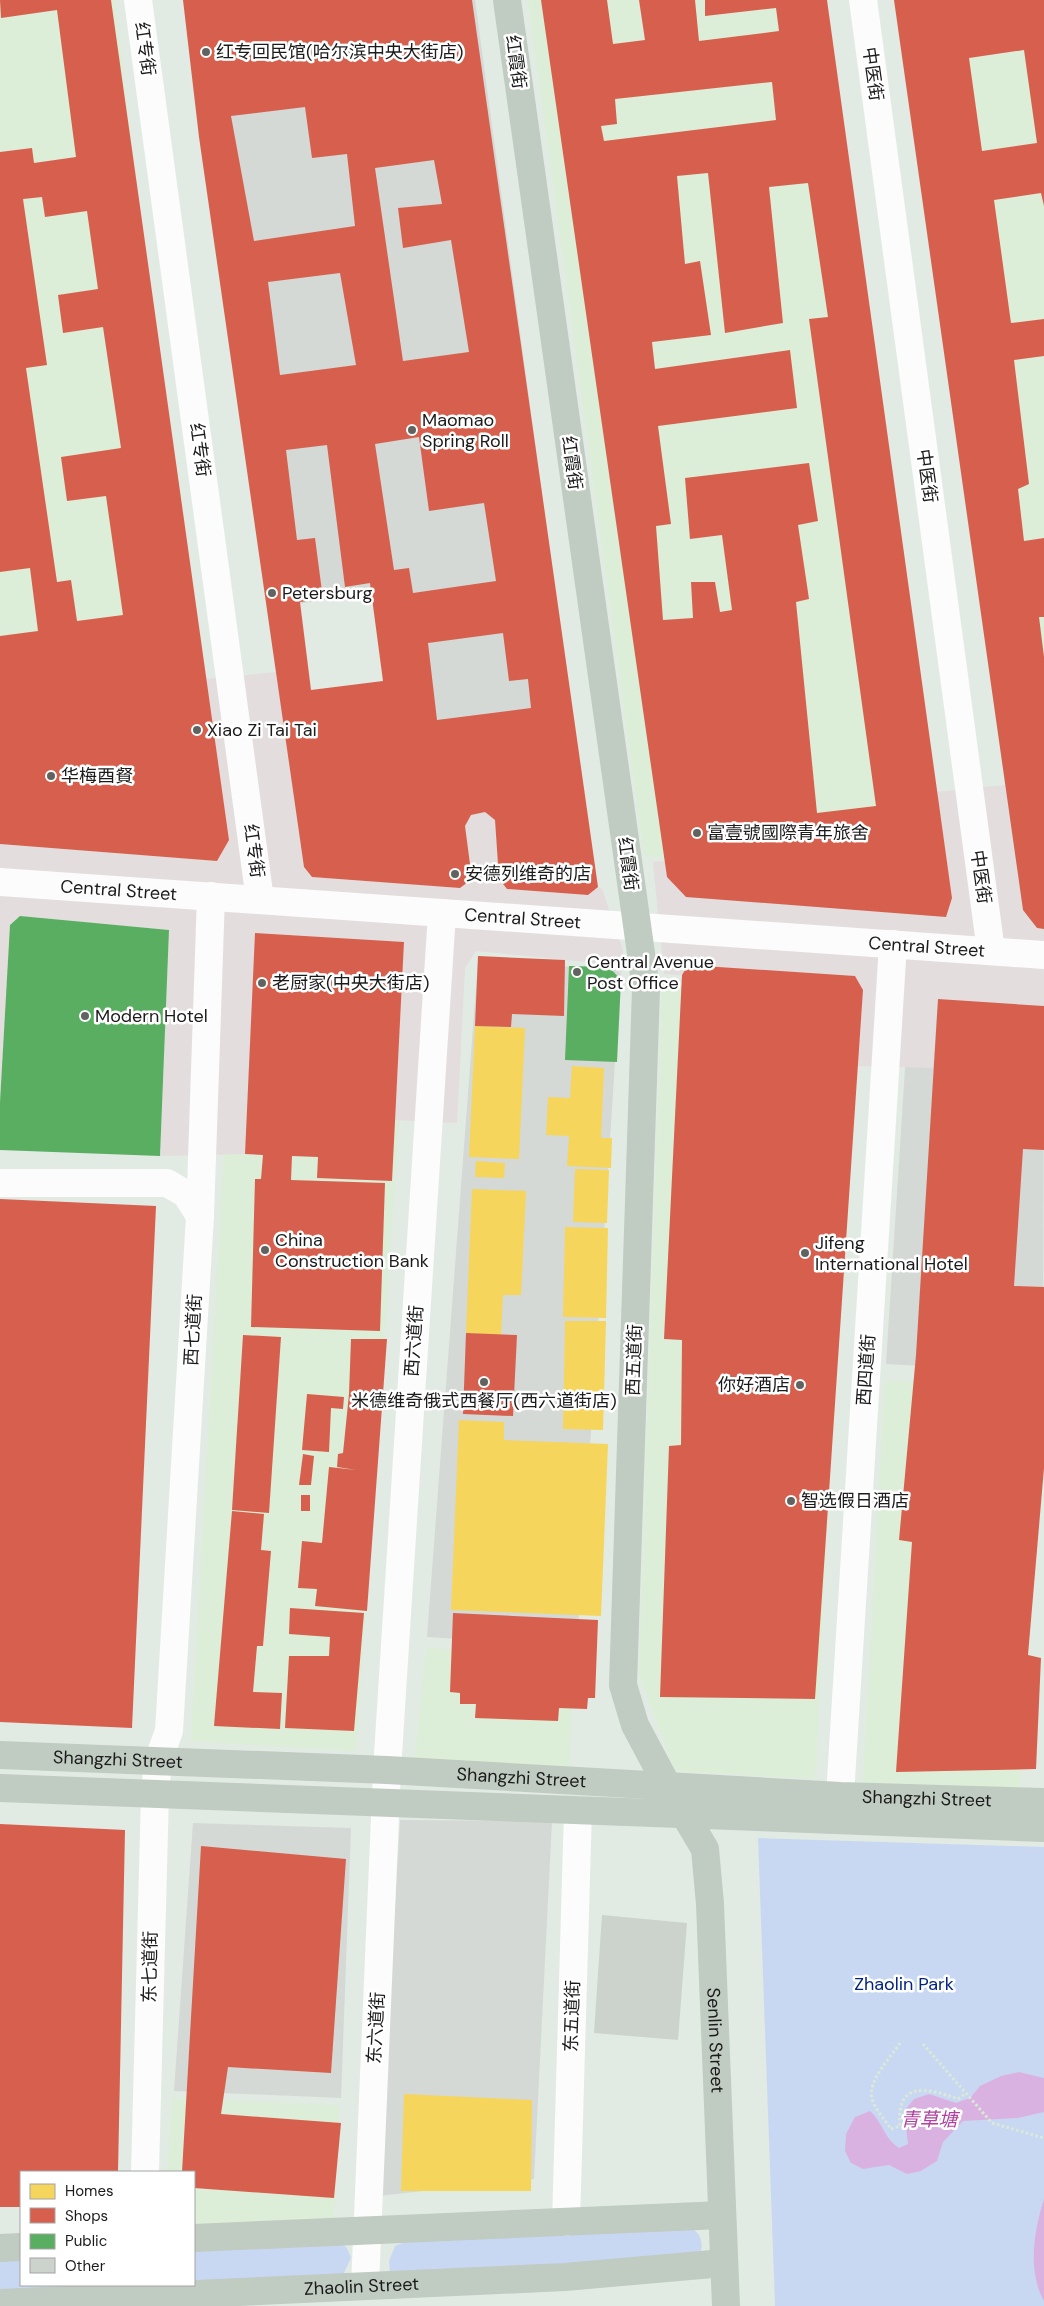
<svg xmlns="http://www.w3.org/2000/svg" width="1044" height="2306" font-family="'DM Sans','Noto Sans SC',sans-serif">
<style>
.residential{fill:#d4d9d5}
.commercial{fill:#dceed7}
.park{fill:#c9d8f2}
.plaza{fill:#e3ddde}
.water{fill:#dab2e1}
.homes{fill:#f6d55c}
.shops{fill:#d6604d;fill-rule:evenodd}
.public{fill:#5aae61}
.building{fill:#ccd3cd}
.lines{fill:none;stroke-linecap:round;stroke-linejoin:round}
.path{stroke:#daead6;stroke-width:3;stroke-dasharray:2.5 2.5;stroke-linecap:butt}
.minor{stroke:#fbfcfb;stroke-width:28}
.major{stroke:#c0cbc2;stroke-width:28}
.poi-dot{fill:#616361;stroke:#fff;stroke-width:2}
.labels{text-anchor:middle;dominant-baseline:central;stroke-width:5;stroke-linejoin:round;paint-order:stroke}
.street-label{font-size:18px;fill:#1b1b1b;stroke:#fff}
.poi-label{font-size:18px;fill:#1b1b1b;stroke:#fff;text-anchor:start}
.park-label{font-size:18px;fill:#022480;stroke:#fff}
.water-label{font-size:19px;font-style:italic;fill:#b140a1;stroke:#fff}
</style>
<rect width="100%" height="100%" fill="#e2eae4"/>
<g class="residential">
<polygon points="186,0 475,0 579,767 436,786 409,588 269,608"/>
<polygon points="478,961 621,970 577,1647 427,1637"/>
<polygon points="909,1007 1044,1016 1043,1373 886,1364"/>
<polygon points="400,1820 552,1821 534,2179 378,2196"/>
<polygon points="193,1823 351,1828 341,2098 174,2091"/>
</g>
<g class="commercial">
<polygon points="0,0 115,0 212,832 0,821"/>
<polygon points="528,0 822,0 928,879 644,856"/>
<polygon points="899,0 1044,0 1044,864"/>
<polygon points="236,936 411,949 356,1751 191,1741"/>
<polygon points="662,981 853,988 815,1779 675,1771 639,1674"/>
<polygon points="885,1381 1042,1386 1020,1788 863,1783"/>
<polygon points="426,1648 575,1655 569,1768 415,1759"/>
<polygon points="172,2098 339,2105 334,2221 194,2226 194,2172 167,2172"/>
</g>
<g class="park">
<polygon points="758,1838 1044,1847 1044,2306 775,2306"/>
<path d="M 688,2225 C 701,2234 704,2241 700,2256 L 390,2274 L 389,2261 L 395,2246 L 405,2242 Z"/>
<polygon points="341,2243 347,2248 351,2258 343,2275 194,2283 194,2248"/>
<polygon points="21,2255 21,2285 118,2285 0,2293 0,2257"/>
</g>
<g class="plaza">
<polygon points="276,672 304,867 312,877 460,888 472,879 465,826 471,815 485,812 495,820 499,879 507,889 587,895 598,887 602,889 623,950 621,975 608,964 476,951 465,968 457,1123 395,1120 404,942 256,933 245,1154 160,1156 169,930 20,916 10,925 0,1102 0,844 217,861 229,840 206,679"/>
<polygon points="1005,785 1023,910 1037,928 1044,929 1044,1006 938,999 933,1068 857,1066 863,991 855,976 688,965 682,975 664,974 653,862 665,861 945,917 952,898 937,792"/>
</g>
<g class="water">
<path d="M 1019,2072 L 1044,2078 L 1044,2112 L 1018,2118 L 963,2121 L 943,2142 L 937,2161 L 921,2171 L 907,2174 L 889,2165 L 863,2169 L 851,2163 L 845,2151 L 846,2134 L 855,2117 L 870,2111 C 883,2123 884,2138 899,2148 L 908,2144 L 904,2111 L 914,2099 L 929,2094 L 956,2103 L 970,2098 L 980,2086 L 1001,2076 Z"/>
<path d="M 1044,2199 L 1044,2301 C 1027,2271 1034,2230 1044,2199 Z"/>
</g>
<g class="homes">
<polygon points="475,1026 525,1028 519,1159 469,1157"/>
<polygon points="572,1066 604,1068 601,1138 612,1138 611,1168 567,1166 569,1136 546,1135 548,1097 570,1098"/>
<polygon points="476,1161 505,1163 504,1178 475,1177"/>
<polygon points="575,1169 609,1170 607,1223 573,1222"/>
<polygon points="472,1189 526,1191 521,1295 503,1295 501,1335 466,1333"/>
<polygon points="565,1227 608,1228 606,1318 563,1317"/>
<polygon points="565,1321 606,1321 603,1430 563,1429"/>
<polygon points="459,1420 504,1422 504,1440 608,1444 601,1616 451,1610"/>
<polygon points="404,2094 532,2100 531,2191 401,2191"/>
</g>
<g class="shops">
<path d="M 0,0 L 111,0 L 229,840 L 217,861 L 0,844 L 0,636 L 38,631 L 30,568 L 0,572 L 0,152 L 32,148 L 34,163 L 76,157 L 57,10 L 1,18 ZM 42,197 L 45,217 L 87,211 L 98,289 L 58,295 L 63,333 L 103,327 L 121,448 L 61,457 L 67,501 L 106,496 L 123,615 L 77,621 L 71,580 L 57,582 L 26,368 L 47,365 L 23,199 Z"/>
<path d="M 183,0 L 472,0 L 598,887 L 588,895 L 507,889 L 499,879 L 495,820 L 485,812 L 471,815 L 465,826 L 472,879 L 460,888 L 312,877 L 304,867 L 199,137 ZM 305,107 L 312,158 L 347,154 L 355,226 L 254,241 L 231,116 ZM 434,160 L 442,204 L 398,208 L 403,248 L 451,240 L 469,352 L 403,361 L 375,168 ZM 340,273 L 356,365 L 280,375 L 268,282 ZM 419,437 L 429,511 L 484,503 L 496,581 L 413,593 L 409,568 L 394,570 L 375,444 ZM 327,445 L 345,587 L 370,583 L 383,681 L 311,690 L 300,602 L 323,599 L 315,538 L 297,540 L 286,450 ZM 503,633 L 509,681 L 528,679 L 531,708 L 437,720 L 428,643 Z"/>
<path d="M 541,0 L 607,0 L 613,44 L 645,40 L 639,0 L 695,0 L 699,41 L 779,31 L 776,8 L 705,16 L 705,0 L 827,0 L 952,898 L 946,917 L 686,897 L 667,877 ZM 772,82 L 776,120 L 604,141 L 601,126 L 617,124 L 615,99 ZM 708,173 L 725,333 L 783,323 L 769,187 L 808,183 L 828,317 L 809,319 L 876,806 L 817,813 L 796,602 L 809,599 L 798,525 L 818,521 L 809,463 L 685,478 L 690,539 L 722,535 L 732,610 L 720,612 L 715,582 L 691,582 L 693,618 L 663,620 L 656,526 L 671,524 L 658,426 L 797,408 L 790,350 L 655,369 L 652,342 L 711,335 L 700,261 L 685,264 L 677,176 Z"/>
<path d="M 894,0 L 1044,0 L 1044,206 L 1041,193 L 994,200 L 1011,323 L 1044,319 L 1044,356 L 1014,360 L 1029,484 L 1018,489 L 1024,541 L 1044,538 L 1044,617 L 1039,617 L 1044,657 L 1044,929 L 1037,928 L 1023,910 ZM 1024,50 L 1037,143 L 982,151 L 969,58 Z"/>
<polygon points="255,933 404,942 392,1181 317,1178 318,1157 292,1156 291,1180 385,1183 380,1331 251,1327 255,1179 261,1179 263,1155 245,1154"/>
<polygon points="478,956 565,960 564,1016 512,1014 511,1027 475,1026"/>
<polygon points="688,965 855,976 863,990 815,1699 660,1697 669,1446 681,1445 682,1340 664,1339 682,975"/>
<polygon points="938,999 1044,1006 1044,1150 1023,1149 1014,1286 1044,1287 1044,1468 1028,1655 1041,1658 1036,1769 896,1772 912,1542 899,1540 916,1355"/>
<polygon points="0,1199 156,1206 132,1728 0,1722"/>
<polygon points="466,1333 517,1335 513,1416 463,1414"/>
<polygon points="243,1335 281,1337 269,1513 232,1510"/>
<polygon points="351,1339 387,1339 367,1611 315,1606 317,1589 298,1588 302,1541 322,1543 329,1467 356,1470 337,1467 338,1454 343,1453 349,1394"/>
<polygon points="307,1394 344,1397 343,1409 331,1408 329,1452 302,1450"/>
<polygon points="303,1454 314,1456 311,1485 299,1485"/>
<rect x="301" y="1495" width="9" height="16"/>
<polygon points="232,1511 264,1514 261,1550 271,1551 263,1646 257,1646 253,1692 282,1693 280,1729 214,1726"/>
<polygon points="290,1608 364,1613 354,1731 285,1728 289,1656 329,1656 330,1637 289,1634"/>
<polygon points="453,1613 598,1620 595,1698 588,1698 587,1709 559,1708 558,1721 475,1718 476,1704 460,1704 460,1693 450,1692"/>
<polygon points="0,1824 125,1830 118,2172 21,2172 21,2207 0,2207"/>
<polygon points="201,1846 346,1859 331,2073 228,2067 221,2114 341,2123 334,2198 194,2188 194,2172 182,2172"/>
</g>
<g class="public">
<polygon points="20,916 169,930 160,1156 0,1150 0,1102 10,925"/>
<polygon points="569,966 609,967 621,980 617,1062 565,1060"/>
</g>
<polygon class="building" points="602,1915 687,1923 678,2040 594,2033"/>
<g class="lines">
<g class="path">
<path d="M 900,2043 C 891,2057 867,2081 872,2099 C 875,2109 885,2120 891,2129 L 900,2126 C 896,2080 927,2088 958,2099 L 966,2093"/>
<polyline points="923,2044 992,2123 1044,2138"/>
</g>
<g class="minor">
<polyline points="138,0 260,900"/>
<polyline points="863,0 991,951"/>
<path id="s1" d="M 0,882 L 1044,955"/>
<polyline points="0,1183 167,1183 186,1194 200,1216"/>
<polyline points="840,1796 893,944"/>
<polyline points="145,2172 155,1794 158,1761 169,1731 200,1216 211,896"/>
<polyline points="566,2222 578,1810"/>
<polyline points="365,2286 387,1770 442,913"/>
</g>
<g class="major">
<path id="s2" d="M 507,0 L 646,989 L 623,1685 L 635,1725 L 667,1785 L 705,1849 L 710,1904 L 726,2306"/>
<path id="s3" d="M 0,1755 L 387,1770 L 840,1796 L 1044,1802"/>
<polyline points="0,1788 1044,1828"/>
<polyline points="194,2238 722,2215"/>
<polyline points="0,2248 21,2247"/>
<path id="s4" d="M 0,2303 L 565,2277 L 724,2263"/>
</g>
</g>
<g class="poi-dot">
<circle cx="206" cy="52" r="5"/>
<circle cx="412" cy="430" r="5"/>
<circle cx="272" cy="593" r="5"/>
<circle cx="197" cy="730" r="5"/>
<circle cx="51" cy="776" r="5"/>
<circle cx="697" cy="833" r="5"/>
<circle cx="455" cy="874" r="5"/>
<circle cx="577" cy="972" r="5"/>
<circle cx="262" cy="983" r="5"/>
<circle cx="85" cy="1016" r="5"/>
<circle cx="265" cy="1250" r="5"/>
<circle cx="805" cy="1253" r="5"/>
<circle cx="484" cy="1382" r="5"/>
<circle cx="800" cy="1385" r="5"/>
<circle cx="791" cy="1501" r="5"/>
</g>
<g class="labels">
<g class="street-label">
<text transform="translate(145 49) rotate(82)">红专街</text>
<text transform="translate(516 62) rotate(82)">红霞街</text>
<text transform="translate(873 74) rotate(82)">中医街</text>
<text transform="translate(200 450) rotate(82)">红专街</text>
<text transform="translate(572 463) rotate(82)">红霞街</text>
<text transform="translate(927 476) rotate(82)">中医街</text>
<text transform="translate(254 851) rotate(82)">红专街</text>
<text transform="translate(628 864) rotate(82)">红霞街</text>
<text transform="translate(981 877) rotate(82)">中医街</text>
<text stroke="none"><textPath href="#s1" startOffset="119">Central Street</textPath></text>
<text stroke="none"><textPath href="#s1" startOffset="524">Central Street</textPath></text>
<text stroke="none"><textPath href="#s1" startOffset="929">Central Street</textPath></text>
<text transform="translate(193 1330) rotate(-87)">西七道街</text>
<text transform="translate(414 1341) rotate(-86)">西六道街</text>
<text transform="translate(634 1360) rotate(-88)">西五道街</text>
<text transform="translate(866 1370) rotate(-86)">西四道街</text>
<text stroke="none"><textPath href="#s3" startOffset="118">Shangzhi Street</textPath></text>
<text stroke="none"><textPath href="#s3" startOffset="522">Shangzhi Street</textPath></text>
<text stroke="none"><textPath href="#s3" startOffset="928">Shangzhi Street</textPath></text>
<text transform="translate(150 1967) rotate(-89)">东七道街</text>
<text transform="translate(572 2016) rotate(-88)">东五道街</text>
<text transform="translate(376 2028) rotate(-87)">东六道街</text>
<text stroke="none"><textPath href="#s2" startOffset="2071">Senlin Street</textPath></text>
<text stroke="none"><textPath href="#s4" startOffset="362">Zhaolin Street</textPath></text>
</g>
<g class="poi-label">
<text x="216" y="52">红专回民馆(哈尔滨中央大街店)</text>
<text x="422" y="420">Maomao<tspan x="422" dy="21">Spring Roll</tspan></text>
<text x="282" y="593">Petersburg</text>
<text x="207" y="730">Xiao Zi Tai Tai</text>
<text x="61" y="776">华梅酉䝳</text>
<text x="707" y="833">富壹號國際青年旅舍</text>
<text x="465" y="874">安德列维奇的店</text>
<text x="587" y="962">Central Avenue<tspan x="587" dy="21">Post Office</tspan></text>
<text x="272" y="983">老厨家(中央大街店)</text>
<text x="95" y="1016">Modern Hotel</text>
<text x="275" y="1240">China<tspan x="275" dy="21">Construction Bank</tspan></text>
<text x="815" y="1243">Jifeng<tspan x="815" dy="21">International Hotel</tspan></text>
<text x="790" y="1385" text-anchor="end">你好酒店</text>
<text x="484" y="1401" text-anchor="middle">米德维奇俄式西餐厅(西六道街店)</text>
<text x="801" y="1501">智选假日酒店</text>
</g>
<g class="park-label">
<text x="904" y="1984">Zhaolin Park</text>
</g>
<g class="water-label">
<text x="929" y="2119">青草塘</text>
</g>
</g>
<rect x="20" y="2171" width="175" height="115" fill="#ffffff" stroke="#a4a4a4"/>
<rect x="30" y="2184" width="25" height="15" fill="#f6d55c" stroke="#a4a4a4"/>
<text x="65" y="2196" font-size="15" fill="#1b1b1b">Homes</text>
<rect x="30" y="2208" width="25" height="15" fill="#d6604d" stroke="#a4a4a4"/>
<text x="65" y="2221" font-size="15" fill="#1b1b1b">Shops</text>
<rect x="30" y="2234" width="25" height="15" fill="#5aae61" stroke="#a4a4a4"/>
<text x="65" y="2246" font-size="15" fill="#1b1b1b">Public</text>
<rect x="30" y="2258" width="25" height="15" fill="#ccd3cd" stroke="#a4a4a4"/>
<text x="65" y="2271" font-size="15" fill="#1b1b1b">Other</text>
</svg>
